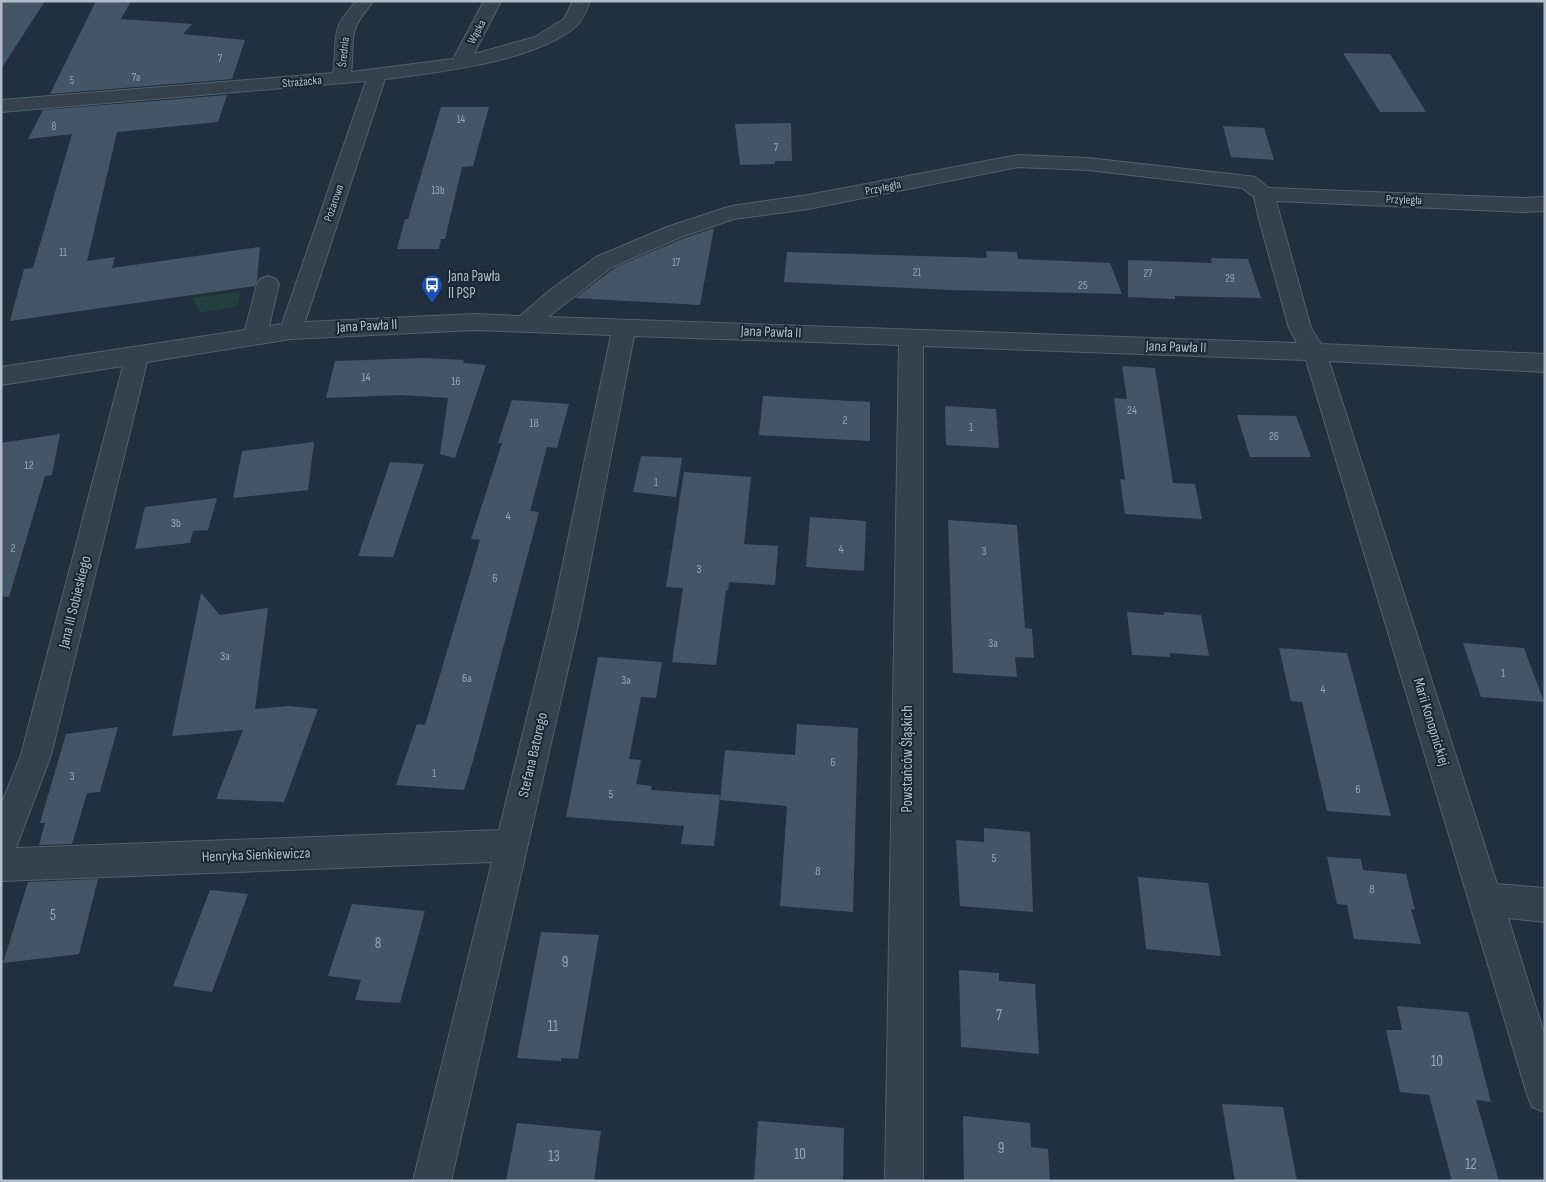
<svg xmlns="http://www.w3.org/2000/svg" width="1546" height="1182" font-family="'Sofia Sans Condensed',sans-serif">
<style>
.green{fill:#233f3f}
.building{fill:#445665}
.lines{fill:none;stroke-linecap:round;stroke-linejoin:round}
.minor-casing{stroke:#53606c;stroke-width:2}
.minor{fill:#35424e;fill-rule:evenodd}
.labels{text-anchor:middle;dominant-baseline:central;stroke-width:4;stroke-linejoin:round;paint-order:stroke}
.far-number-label{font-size:11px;fill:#96a3b1}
.far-street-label{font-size:12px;fill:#b1bdca;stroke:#1a2733}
.number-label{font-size:12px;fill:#96a3b1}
.poi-label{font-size:15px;fill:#b1bdca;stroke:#1a2733;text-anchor:start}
.street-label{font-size:15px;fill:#b1bdca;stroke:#1a2733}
.near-number-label{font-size:15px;fill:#96a3b1}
</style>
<rect width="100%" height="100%" fill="#21303e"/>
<polygon class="green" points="241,291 238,306 200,313 192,298"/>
<g class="building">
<polygon points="1,1 45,1 1,69"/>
<polygon points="96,1 131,1 121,19 192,24 183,34 245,40 232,79 50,94"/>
<polygon points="1343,53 1390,54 1426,112 1380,112"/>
<polygon points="227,95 218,122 117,132 87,261 115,257 112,268 260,247 257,280 255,286 10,321 24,269 33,268 72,134 28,139 43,110"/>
<polygon points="441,107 489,107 473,166 462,167 445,239 441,239 439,249 397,249 405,219 408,219"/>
<polygon points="791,123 792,161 775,161 775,164 740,165 735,124"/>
<polygon points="1223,126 1264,128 1274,160 1231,157"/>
<polygon points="714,228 700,305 575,298 616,267 682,239"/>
<polygon points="986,251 1017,252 1018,259 1110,263 1122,294 951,290 784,282 787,252 987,258"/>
<polygon points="1211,258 1248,259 1261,298 1175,296 1175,299 1128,297 1128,260 1212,263"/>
<polygon points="424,358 464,360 463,363 486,365 455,458 440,454 448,398 401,395 326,398 335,361"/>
<polygon points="1122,366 1155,368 1173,483 1195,484 1202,519 1125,514 1120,479 1125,480 1114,398 1127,399"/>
<polygon points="763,396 870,402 870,441 759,435"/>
<polygon points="512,400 569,404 557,448 547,447 530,511 539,512 473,761 464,790 396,785 417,724 425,725 454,628 480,540 471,539 502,443 498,443"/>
<polygon points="945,406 996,409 999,448 946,445"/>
<polygon points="1237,415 1296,416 1311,457 1250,457"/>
<polygon points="60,434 52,475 45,476 9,597 1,596 1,443"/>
<polygon points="314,442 308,490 233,498 242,451"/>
<polygon points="641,456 682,458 676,497 633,492"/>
<polygon points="390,462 424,464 393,557 358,556"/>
<polygon points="684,472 751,477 744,544 778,546 775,585 729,582 728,590 726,590 716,665 672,662 683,588 666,587"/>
<polygon points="217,498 208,530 193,531 190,543 135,549 145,507"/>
<polygon points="810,517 866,521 864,571 806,567"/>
<polygon points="948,520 1017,525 1025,628 1032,629 1034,658 1015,657 1017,677 953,673"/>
<polygon points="201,593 220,615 268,608 255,709 289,706 318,709 284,802 216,799 243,730 172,736"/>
<polygon points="1127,612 1164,615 1164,612 1201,615 1209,656 1170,653 1170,657 1132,655"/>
<polygon points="1463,643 1524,648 1544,702 1481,697"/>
<polygon points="1279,648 1347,653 1391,816 1327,811 1302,702 1291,701"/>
<polygon points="598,657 662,662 656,698 641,697 629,759 641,760 636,784 652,786 651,790 720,795 714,846 681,844 684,826 566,817"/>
<polygon points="797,724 858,728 853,912 780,906 787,806 720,800 725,750 795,755"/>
<polygon points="118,727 100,792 87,793 72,844 39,845 45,823 40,823 66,734"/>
<polygon points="984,828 1030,832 1033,912 960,906 956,840 984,842"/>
<polygon points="1327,857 1361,859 1363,870 1406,874 1415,910 1411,909 1421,944 1354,939 1347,905 1337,904"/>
<polygon points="1138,877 1208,883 1221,956 1146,949"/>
<polygon points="98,879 79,954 3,963 28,882"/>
<polygon points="210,890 248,894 212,992 173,986"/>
<polygon points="352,904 425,911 400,1003 355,1000 361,980 328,976"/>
<polygon points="541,932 599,935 578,1059 561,1058 561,1061 517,1058"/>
<polygon points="959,970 999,973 999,981 1035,984 1039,1054 961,1047"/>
<polygon points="1397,1006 1468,1012 1491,1102 1476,1100 1499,1181 1452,1181 1429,1095 1400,1092 1386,1030 1402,1030"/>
<polygon points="1222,1104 1283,1107 1297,1181 1235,1181"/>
<polygon points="963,1116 1030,1123 1031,1147 1048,1149 1050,1181 964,1181"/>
<polygon points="758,1121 844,1128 843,1181 754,1181"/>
<polygon points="517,1123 601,1131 594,1181 506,1181"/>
</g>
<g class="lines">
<g class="minor-casing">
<path id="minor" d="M 356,1 L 373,1 C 368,9 361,16 357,24 C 350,38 354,56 351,72 L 453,59 L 484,1 L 501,1 L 474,54 L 535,37 L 564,19 L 573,1 L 590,1 C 587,10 583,21 575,27 C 533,62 439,72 385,79 L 305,322 L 474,314 L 520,316 L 549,291 L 596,257 L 667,227 L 731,206 L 808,195 L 1018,155 L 1088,158 L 1248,176 L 1255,177 L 1269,188 L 1523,198 L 1545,197 L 1545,211 L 1523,212 L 1276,201 L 1311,328 L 1321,344 L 1545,354 L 1545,372 L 1329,361 L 1497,884 L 1545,888 L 1545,922 L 1508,918 L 1545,1036 L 1545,1112 L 1532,1107 L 1527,1094 L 1306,360 L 923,346 L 923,1181 L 885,1181 L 899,345 L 634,336 L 580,616 L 451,1181 L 413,1181 L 492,862 L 1,881 L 1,805 L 21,755 L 123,366 L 1,385 L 1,367 L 245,330 L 257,284 L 260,279 L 268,276 L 276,279 L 279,284 L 269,326 L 282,324 L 366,81 L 1,112 L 1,100 L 333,73 C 336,57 333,40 339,25 C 343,16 351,8 356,1 ZM 1018,167 L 1088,170 L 1242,188 L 1254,197 L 1259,219 L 1289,328 L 1297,343 L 548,317 L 612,267 L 681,237 L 734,219 L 808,209 ZM 474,330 L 611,335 L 552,616 L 499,830 L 16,848 L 51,755 L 147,362 L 291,339 Z"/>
</g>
<use href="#minor" class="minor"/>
</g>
<defs>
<g id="bus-pin" transform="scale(1.125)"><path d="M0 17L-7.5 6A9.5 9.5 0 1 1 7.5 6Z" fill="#1a4fb4" stroke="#1a2733"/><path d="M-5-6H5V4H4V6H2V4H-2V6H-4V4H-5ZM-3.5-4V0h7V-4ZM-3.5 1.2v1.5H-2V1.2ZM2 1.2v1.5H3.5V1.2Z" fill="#fff"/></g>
</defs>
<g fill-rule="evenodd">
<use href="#bus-pin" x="432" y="285"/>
</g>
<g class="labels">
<g class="far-number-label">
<text x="220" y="58">7</text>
<text x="136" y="77">7a</text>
<text x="72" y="80">5</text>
<text x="461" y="119">14</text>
<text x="54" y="126">8</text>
<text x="776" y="147">7</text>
<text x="438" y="190">13b</text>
<text x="63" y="252">11</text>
<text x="676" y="262">17</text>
<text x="917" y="272">21</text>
<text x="1148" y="273">27</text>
<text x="1230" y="278">29</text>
</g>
<g class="far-street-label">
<text transform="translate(477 32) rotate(-61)">Wąska</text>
<text transform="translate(344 52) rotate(-84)">Średnia</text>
<text transform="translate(302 82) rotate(-5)">Strażacka</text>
<text transform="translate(883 188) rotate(-12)">Przyległa</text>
<text transform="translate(1404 200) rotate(2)">Przyległa</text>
<text transform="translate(334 203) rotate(-71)">Pożarowa</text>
</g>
<g class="number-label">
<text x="1083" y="285">25</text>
<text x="366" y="377">14</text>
<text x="456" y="381">16</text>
<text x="1132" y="410">24</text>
<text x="845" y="420">2</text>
<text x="534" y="423">18</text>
<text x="971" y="427">1</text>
<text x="1274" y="436">26</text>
<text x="29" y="465">12</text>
<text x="656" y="482">1</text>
<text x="508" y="516">4</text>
<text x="176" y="523">3b</text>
<text x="13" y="548">2</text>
<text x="841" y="549">4</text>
<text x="984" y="551">3</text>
<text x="699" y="569">3</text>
<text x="495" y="578">6</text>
<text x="993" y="643">3a</text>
<text x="225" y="656">3a</text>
<text x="1503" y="673">1</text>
<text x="467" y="678">6a</text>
<text x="626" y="680">3a</text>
<text x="1323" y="689">4</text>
<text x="833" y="762">6</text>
<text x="434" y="773">1</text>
<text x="72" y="776">3</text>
<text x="1358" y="789">6</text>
<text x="611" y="794">5</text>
<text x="994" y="858">5</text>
<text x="818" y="871">8</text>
<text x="1372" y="889">8</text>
</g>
<g class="poi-label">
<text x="448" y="276">Jana Pawła<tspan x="448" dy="17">II PSP</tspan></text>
</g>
<g class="street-label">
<text transform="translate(367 326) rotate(-3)">Jana Pawła II</text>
<text transform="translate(771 332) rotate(2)">Jana Pawła II</text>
<text transform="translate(1176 347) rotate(2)">Jana Pawła II</text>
<text transform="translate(75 602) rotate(-76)">Jana III Sobieskiego</text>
<text transform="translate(1431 722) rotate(73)">Marii Konopnickiej</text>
<text transform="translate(533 755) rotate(-77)">Stefana Batorego</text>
<text transform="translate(907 759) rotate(-90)">Powstańców Śląskich</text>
<text transform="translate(256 855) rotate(-2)">Henryka Sienkiewicza</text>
</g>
<g class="near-number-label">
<text x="53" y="915">5</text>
<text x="378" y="943">8</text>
<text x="565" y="962">9</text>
<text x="999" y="1015">7</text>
<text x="553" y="1026">11</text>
<text x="1437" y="1061">10</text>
<text x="1001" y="1148">9</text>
<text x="800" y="1154">10</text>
<text x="554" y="1156">13</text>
<text x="1471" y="1164">12</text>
</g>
</g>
<rect width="1546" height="1182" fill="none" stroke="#b1bdca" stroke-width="5"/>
</svg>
